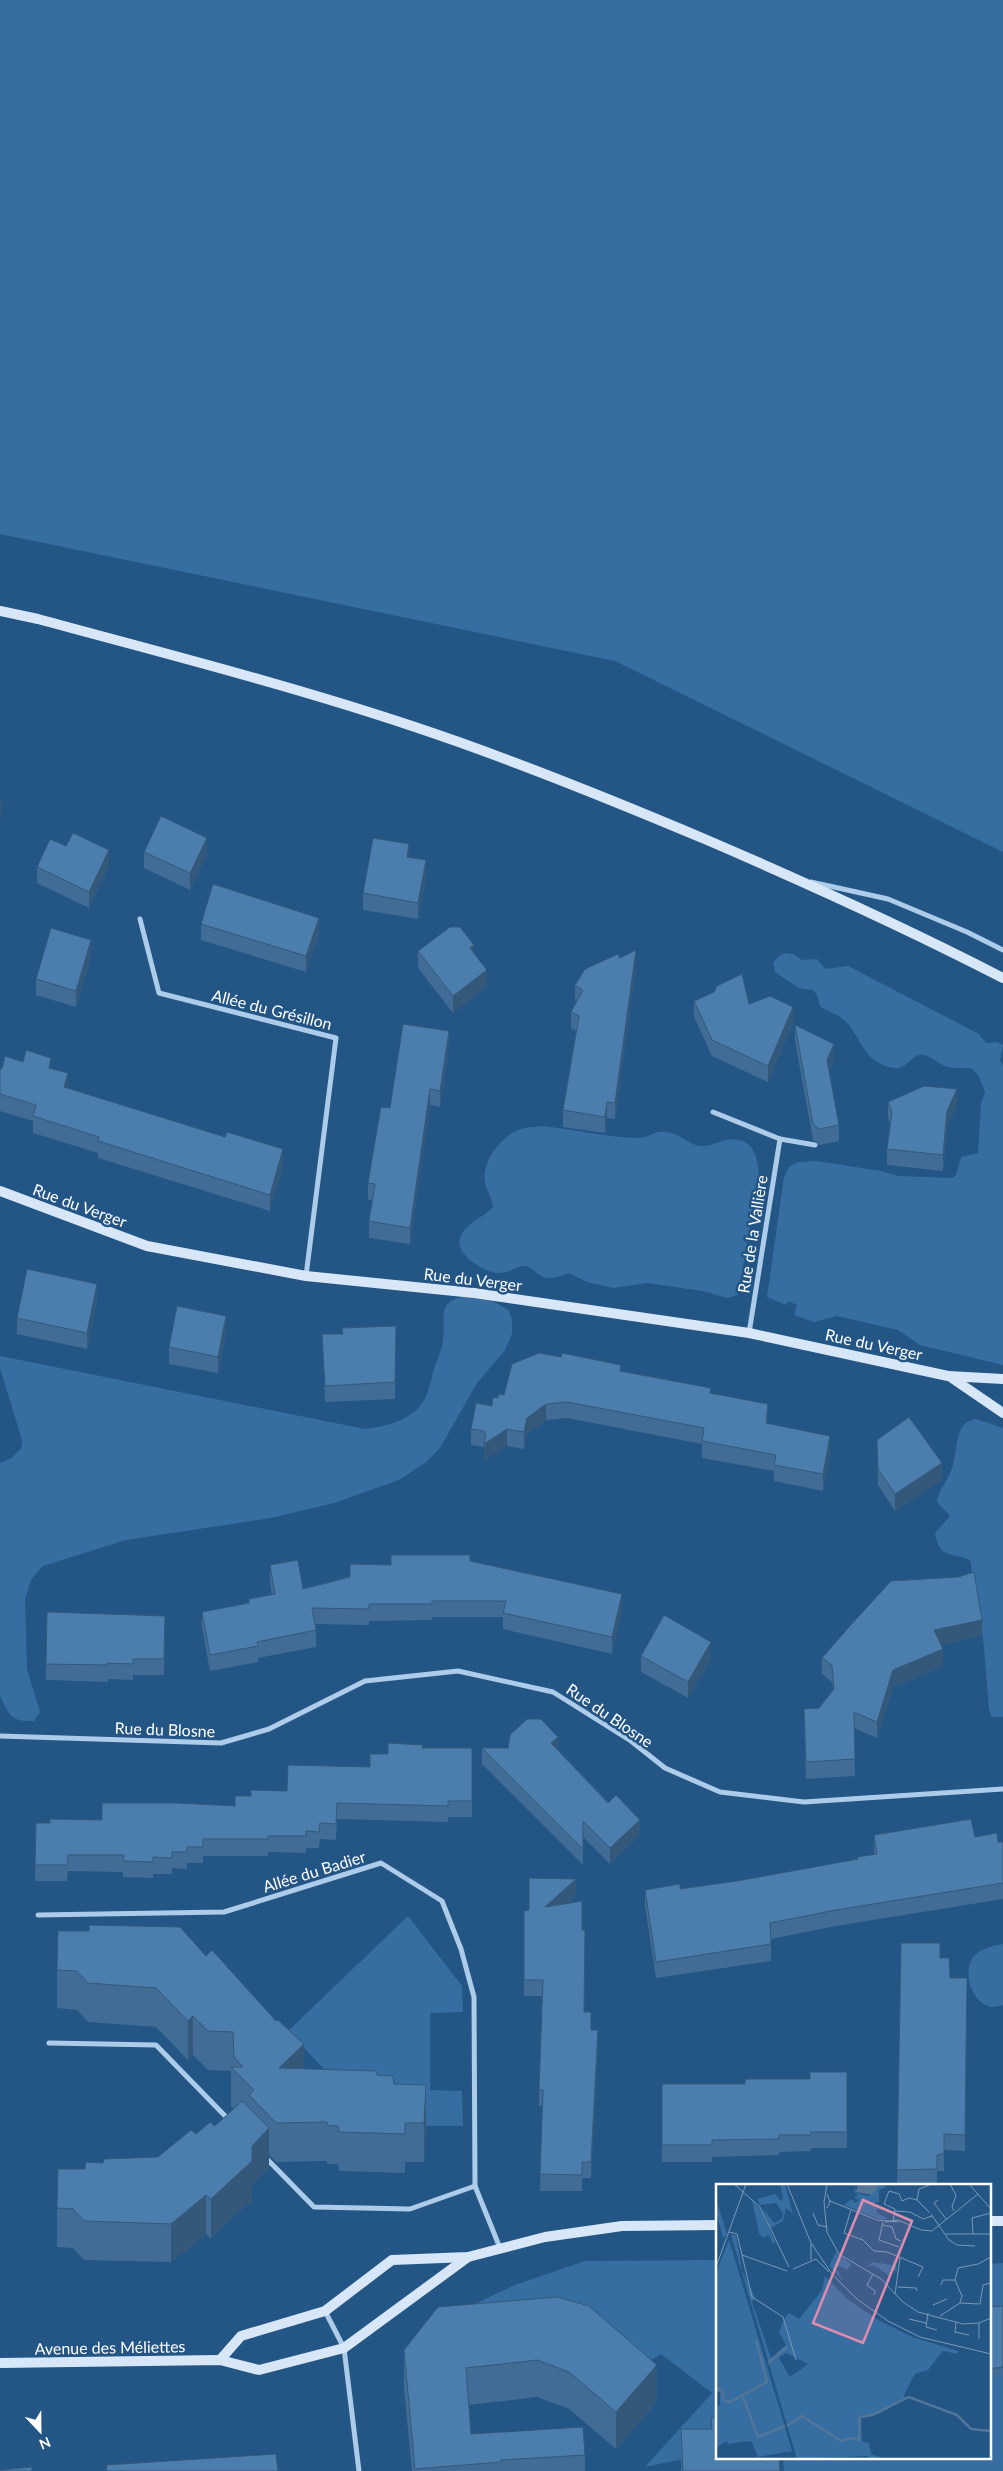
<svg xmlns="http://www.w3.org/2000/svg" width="1003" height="2471" font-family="Lato,sans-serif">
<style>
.green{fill:#376ea2}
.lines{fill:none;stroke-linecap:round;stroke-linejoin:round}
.street{stroke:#accce9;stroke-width:5}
.secondary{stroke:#d7e7f7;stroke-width:10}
.wall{fill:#406c95}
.shaded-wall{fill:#345879}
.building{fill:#4b7ead;stroke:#345879}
.labels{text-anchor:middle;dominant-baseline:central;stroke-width:5;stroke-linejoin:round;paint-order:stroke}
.street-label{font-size:16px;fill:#fff;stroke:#235585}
.inset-river{fill:none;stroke:#527598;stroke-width:2.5}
.inset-road{fill:none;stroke:#7b99b6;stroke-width:1}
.view{fill:#e08cad;fill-opacity:0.15;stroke:#e08cad;stroke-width:2.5}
.inset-edge{fill:none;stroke:#fff;stroke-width:2.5}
</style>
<rect width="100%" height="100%" fill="#235585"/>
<g class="green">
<polygon points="0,0 1003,0 1003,852 615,661 0,534"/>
<path d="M 785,953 L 793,954 L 802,960 L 817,959 L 825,969 L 848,966 L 979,1034 L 986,1043 L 997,1042 L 1003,1045 L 1000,1061 L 1003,1065 L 1003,1365 L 920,1345 L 898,1330 L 837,1316 L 814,1322 L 794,1315 L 797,1305 L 788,1301 L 786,1305 L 767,1297 L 784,1177 L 789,1167 L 799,1162 L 816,1161 L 881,1171 L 898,1176 L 952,1178 L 956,1175 L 961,1157 L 978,1153 L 981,1103 L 985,1093 L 979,1076 L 971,1068 C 961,1068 950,1069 941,1064 C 935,1061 930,1056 924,1055 C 911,1053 908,1070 894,1068 C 861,1063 862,1035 843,1019 C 836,1013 827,1012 820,1006 L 817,995 L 813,990 L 799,988 L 775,972 L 773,963 L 779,956 Z"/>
<path d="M 542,1126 C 574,1129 608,1138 640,1138 C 649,1137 656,1130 666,1132 C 679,1133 688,1145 701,1146 C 714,1147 728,1135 742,1141 C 756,1146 758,1163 759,1176 L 738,1295 L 727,1298 L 703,1291 L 647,1283 L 613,1288 L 587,1282 L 569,1273 C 560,1276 552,1280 543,1277 C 536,1274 531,1265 523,1266 C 514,1267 511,1273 498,1273 C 485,1273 454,1254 460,1238 C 465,1223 483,1218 493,1207 C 492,1197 486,1191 485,1181 C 481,1163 502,1135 519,1130 C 525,1127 534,1127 542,1126 Z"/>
<path d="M 462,1297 L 493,1301 L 508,1310 L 512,1319 L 512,1334 L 505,1350 L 477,1383 L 440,1448 L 426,1462 L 399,1480 L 334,1503 L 271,1518 L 126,1540 L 43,1566 L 32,1578 L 25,1598 L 27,1669 L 40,1712 L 34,1721 C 10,1722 10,1715 0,1696 L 0,1463 L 11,1458 L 21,1449 L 22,1440 L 0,1368 L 0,1356 L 365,1429 C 386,1426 411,1421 423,1402 C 429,1393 431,1379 434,1369 C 437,1360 442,1350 443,1340 C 446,1321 436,1302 462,1297 Z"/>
<path d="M 976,1419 L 1003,1428 L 1003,1717 L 992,1717 L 989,1709 L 983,1637 L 970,1560 C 951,1552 939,1559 935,1533 L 950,1516 L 937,1502 C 938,1490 947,1482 951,1471 C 959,1454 952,1422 976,1419 Z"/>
<polygon points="408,1916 462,1986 463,2012 430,2013 430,2090 462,2091 463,2126 426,2126 425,2124 342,2088 288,2031"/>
<path d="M 1003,1944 L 1003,2005 C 1000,2006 995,2007 991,2007 C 970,2003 960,1966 977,1953 C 984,1948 995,1945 1003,1944 Z"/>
<polygon points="717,2260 717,2452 645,2467 712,2393 661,2354 636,2370 437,2322 515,2285 585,2261"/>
<polygon points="1003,2263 1003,2313 989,2314 989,2264"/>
<polygon points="1003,2319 1003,2471 784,2471 783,2459 778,2457 989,2457 989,2320"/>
</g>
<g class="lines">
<g class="street">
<polyline points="811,882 888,899 967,932 1003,950"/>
<polyline points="140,919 159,993 336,1038 306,1276"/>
<polyline points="713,1112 780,1139 815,1145"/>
<polyline points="749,1333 780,1139"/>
<polyline points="0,1736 221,1743 269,1729 365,1681 458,1671 553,1692 631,1741 665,1768 720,1792 804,1802 1003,1789"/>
<polyline points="38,1915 224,1912 381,1863 442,1901 461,1949 474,1997 475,2186 500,2248"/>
<polyline points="49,2043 156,2045 230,2121"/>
<polyline points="264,2156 314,2207 410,2209 475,2186"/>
<polyline points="325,2311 344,2348 359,2471"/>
</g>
<g class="secondary">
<path d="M 0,611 L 38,619 C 163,653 289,685 412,726 C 512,759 610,799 707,840 C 807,883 906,928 1003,978"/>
<polyline points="0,1191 147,1246 306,1276 474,1293 749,1333 948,1376 1003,1379"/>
<polyline points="949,1376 1003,1413"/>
<polyline points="989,2221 1003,2221"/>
<polyline points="220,2360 241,2336 325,2311 392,2260 468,2257 545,2237 622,2226 717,2225"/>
<polyline points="0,2363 220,2360 259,2370 344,2348 468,2257"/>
</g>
</g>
<g class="wall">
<polygon points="144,852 207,854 190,890 144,868"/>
<polygon points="109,866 89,908 37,883 37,867"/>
<polygon points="426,877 418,919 363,910 363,893"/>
<polygon points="201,924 319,934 306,972 201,940"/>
<polygon points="418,951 487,986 453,1013 418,968"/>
<polygon points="91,957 76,1007 36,995 36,979"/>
<polygon points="620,958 636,967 615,1119 607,1118 605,1133 563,1127 563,1110 576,1031 571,1028 571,1012 577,1002 575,1001 575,985"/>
<polygon points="694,1001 749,1004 793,1023 768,1082 712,1056 694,1017"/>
<polygon points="795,1025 834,1060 829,1071 839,1125 839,1141 819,1145 813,1140 795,1041"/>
<polygon points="449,1047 440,1107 430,1105 410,1244 369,1238 369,1221 373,1200 368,1200 368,1183 390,1108"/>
<polygon points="23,1062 51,1068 68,1088 283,1166 270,1211 98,1158 98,1153 33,1133 33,1121 0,1111 0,1068 2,1069"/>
<polygon points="888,1102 957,1106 947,1127 943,1171 887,1165 887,1149 890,1124 888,1118"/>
<polygon points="97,1300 87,1349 17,1334 17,1318"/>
<polygon points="396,1326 395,1399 325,1402 322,1334 342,1334 342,1328"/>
<polygon points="226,1332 218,1373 169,1364 169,1347"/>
<polygon points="621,1372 711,1393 768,1423 830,1452 823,1491 774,1481 774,1471 702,1458 702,1444 567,1418 546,1420 527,1434 524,1449 507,1446 484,1460 484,1447 471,1445 471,1429 498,1398 504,1395"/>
<polygon points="877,1440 942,1480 895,1511 878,1485"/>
<polygon points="470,1561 622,1610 612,1654 503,1629 503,1617 432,1617 432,1620 369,1621 369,1625 315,1624 316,1630 316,1647 258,1658 258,1662 210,1671 202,1628 202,1612 249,1603 249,1599 272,1595 270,1582 270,1565 303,1589 391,1565"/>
<polygon points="165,1633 164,1675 133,1675 133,1680 108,1679 108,1682 46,1680 46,1664"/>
<polygon points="982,1636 941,1645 943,1666 893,1687 877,1738 854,1728 855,1776 806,1779 804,1725 804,1709 819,1708 833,1690 832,1682 822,1674 822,1658"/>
<polygon points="641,1656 711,1658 688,1698 641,1672"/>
<polygon points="423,1748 472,1748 472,1817 448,1817 448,1822 337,1819 336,1840 320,1839 319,1848 306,1848 306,1853 268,1852 268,1856 203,1856 203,1863 187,1863 187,1869 172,1868 172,1874 153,1874 153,1878 123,1877 123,1872 68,1871 67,1881 35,1881 36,1823 50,1823 102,1820 235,1806 251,1796 287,1791 370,1767 388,1754"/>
<polygon points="482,1748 558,1750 640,1835 610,1864 583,1837 583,1865 482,1764"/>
<polygon points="874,1835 975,1837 998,1842 1003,1842 1003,1899 836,1926 771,1939 771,1961 656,1978 645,1906 645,1890 680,1889 737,1881 857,1860 874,1854"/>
<polygon points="576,1895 567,1904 582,1930 584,2012 598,2046 591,2178 582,2178 582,2191 540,2191 543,2106 539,2106 539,2090 542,1996 524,1996 524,1911 529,1910"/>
<polygon points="58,1931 304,2069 377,2075 394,2084 426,2124 424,2162 405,2162 405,2173 339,2171 338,2164 327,2164 327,2161 276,2162 269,2154 269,2167 252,2185 252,2200 211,2238 206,2234 171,2262 84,2260 73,2248 57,2247 57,2208 85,2169 103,2163 158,2157 196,2134 215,2126 234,2109 231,2106 231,2071 208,2070 193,2055 188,2060 156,2027 88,2022 77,2010 57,2008 57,1970"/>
<polygon points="901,1943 940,1958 950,1978 967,1978 965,2151 944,2150 944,2171 937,2171 937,2185 897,2185"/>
<polygon points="847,2072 847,2148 811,2148 811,2151 779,2152 779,2155 712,2157 712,2162 662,2162 662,2084 745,2084 810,2079"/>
<polygon points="1003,2306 1003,2376 989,2377 989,2307"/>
<polygon points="438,2307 657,2402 616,2449 569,2409 537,2397 469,2405 471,2434 585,2455 585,2471 412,2471 404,2388 404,2350"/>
<polygon points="711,2418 780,2471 681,2471 681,2429 711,2429"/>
</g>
<g class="shaded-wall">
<polygon points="2,801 2,817 0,818 0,802"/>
<polygon points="207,838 207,854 190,890 190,873"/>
<polygon points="409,844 409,860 407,857"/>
<polygon points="109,850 109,866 89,908 89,892"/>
<polygon points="426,860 426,877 418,919 418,903"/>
<polygon points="319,918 319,934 306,972 306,956"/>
<polygon points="91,940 91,957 76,1007 76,991"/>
<polygon points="474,945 474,961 470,948"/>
<polygon points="636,950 636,967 615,1119 615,1103"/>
<polygon points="487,970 487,986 453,1013 453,996"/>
<polygon points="793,1007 793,1023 768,1082 768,1066"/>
<polygon points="449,1031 449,1047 440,1107 440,1091"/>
<polygon points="834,1044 834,1060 827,1076 827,1060"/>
<polygon points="51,1058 51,1074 49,1068"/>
<polygon points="68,1073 68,1090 64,1087"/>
<polygon points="430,1089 430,1105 410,1244 410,1228"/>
<polygon points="957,1089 957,1106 947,1127 943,1171 943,1155 947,1111"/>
<polygon points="607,1102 607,1118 605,1133 605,1117"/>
<polygon points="283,1149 283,1166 270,1211 270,1195"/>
<polygon points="97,1284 97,1300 87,1349 87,1333"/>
<polygon points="226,1316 226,1332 218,1373 218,1357"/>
<polygon points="546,1404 546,1420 527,1434 524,1449 524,1432 527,1418"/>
<polygon points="768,1404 768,1420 766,1439 766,1423"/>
<polygon points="507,1429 507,1446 484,1460 484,1444"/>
<polygon points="830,1436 830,1452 823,1491 823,1474"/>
<polygon points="942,1463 942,1480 895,1511 895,1494"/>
<polygon points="622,1594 622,1610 612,1654 612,1637"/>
<polygon points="982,1620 982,1636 934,1647 934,1630"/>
<polygon points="711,1642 711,1658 688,1698 688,1682"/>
<polygon points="943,1649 943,1666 893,1687 877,1738 877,1722 893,1670"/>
<polygon points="558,1737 558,1753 551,1743"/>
<polygon points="640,1820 640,1835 610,1864 610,1848"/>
<polygon points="576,1879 576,1895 545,1924 545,1907"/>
<polygon points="193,2016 193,2055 188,2060 188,2021"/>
<polygon points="598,2030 598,2046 591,2178 591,2162"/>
<polygon points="304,2044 304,2083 279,2068"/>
<polygon points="426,2085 426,2124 424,2162 424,2123"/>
<polygon points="269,2128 269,2167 252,2185 252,2200 211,2238 211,2199 252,2146"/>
<polygon points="206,2195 206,2234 171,2262 171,2224"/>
<polygon points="657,2365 657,2402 616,2449 616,2412"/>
</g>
<g class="building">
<polygon points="161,816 207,838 190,873 144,852"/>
<polygon points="73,833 109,850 89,892 37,867 50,839 66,846"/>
<polygon points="373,838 409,844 407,857 426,860 418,903 363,893"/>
<polygon points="213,884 319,918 306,956 201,924"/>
<polygon points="450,927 460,927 474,945 470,948 487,970 453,996 418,951"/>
<polygon points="51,928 91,940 76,991 36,979"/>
<polygon points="636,950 615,1103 607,1102 605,1117 563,1110 579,1016 571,1012 583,990 575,985 585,969 618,954 620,958"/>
<polygon points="742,974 749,1004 770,996 793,1007 768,1066 712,1040 694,1001 714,992 717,986"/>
<polygon points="403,1024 449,1031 440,1091 430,1089 410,1228 369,1221 375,1184 368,1183 375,1141 381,1107 390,1108"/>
<polygon points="795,1025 834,1044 827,1060 839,1125 819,1129 813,1124"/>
<polygon points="26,1050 51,1058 49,1068 68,1073 64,1087 225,1137 227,1132 283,1149 270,1195 98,1141 99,1137 33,1116 36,1105 0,1094 0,1068 2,1069 5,1056 23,1062"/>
<polygon points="924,1086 957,1089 947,1111 943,1155 887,1149 892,1112 888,1102"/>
<polygon points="27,1269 97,1284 87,1333 17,1318"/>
<polygon points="177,1306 226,1316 218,1357 169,1347"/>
<polygon points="396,1326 395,1382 325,1386 322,1334 343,1334 342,1328"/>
<polygon points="539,1353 561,1357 562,1353 621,1365 620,1371 711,1388 710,1393 768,1404 766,1423 830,1436 823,1474 774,1465 776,1455 702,1441 704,1428 567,1402 546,1404 527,1418 524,1432 507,1429 484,1444 486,1435 484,1431 471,1429 476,1403 492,1406 493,1397 498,1398 499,1394 504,1395 512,1364"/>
<polygon points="909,1417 942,1463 895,1494 878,1469 877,1440"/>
<polygon points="391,1555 470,1555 470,1561 622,1594 612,1637 503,1613 506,1601 432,1601 432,1604 369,1604 369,1609 312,1608 316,1630 257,1642 258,1646 210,1655 202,1612 249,1603 249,1599 275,1594 270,1565 298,1560 303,1589 350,1577 350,1564 391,1565"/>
<polygon points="974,1572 982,1620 934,1630 943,1649 893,1670 877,1722 854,1712 855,1759 806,1762 804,1709 819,1708 834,1689 832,1665 822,1658 848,1628 891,1581 958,1577"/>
<polygon points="47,1612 165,1616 164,1659 133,1659 133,1664 107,1663 108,1665 46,1664"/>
<polygon points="664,1615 711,1642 688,1682 641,1656"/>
<polygon points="527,1719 541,1719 558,1737 551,1743 608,1803 616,1795 640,1820 610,1848 583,1821 583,1849 482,1748 508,1748 510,1735"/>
<polygon points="388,1743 423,1745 422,1748 472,1748 472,1801 448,1801 448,1806 337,1803 336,1824 320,1823 319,1832 306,1831 306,1836 268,1836 268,1839 203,1839 203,1847 187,1847 187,1852 172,1852 172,1858 153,1857 153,1862 123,1861 124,1855 68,1855 67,1865 35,1865 36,1823 50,1823 50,1819 102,1820 102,1803 178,1803 235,1806 235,1796 251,1796 251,1790 287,1791 288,1765 370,1767 370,1754 388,1754"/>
<polygon points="971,1819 975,1837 997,1833 998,1842 1003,1842 1003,1883 836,1910 770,1923 771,1944 656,1962 645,1890 680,1884 680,1889 737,1881 858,1859 857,1857 877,1854 874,1835"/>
<polygon points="529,1878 576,1879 545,1907 582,1901 582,1930 585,1930 584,2012 591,2012 591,2030 598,2030 591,2162 582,2162 582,2175 540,2174 543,2090 539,2090 543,1980 524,1980 524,1911 529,1910"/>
<polygon points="89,1925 180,1927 206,1956 212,1950 276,2021 278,2020 304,2044 279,2068 376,2071 377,2075 393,2076 394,2084 426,2085 424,2123 405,2123 405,2134 339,2132 338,2126 327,2125 327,2122 276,2123 249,2095 254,2090 231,2067 243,2067 234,2057 233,2032 208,2031 193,2016 188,2021 156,1988 88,1983 77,1971 57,1970 58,1931 89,1931"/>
<polygon points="901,1943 940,1943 940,1958 949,1958 950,1978 967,1978 965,2135 944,2134 944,2154 937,2155 937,2169 897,2170"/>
<polygon points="810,2072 847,2072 847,2132 811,2132 811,2135 779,2135 779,2139 712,2140 712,2145 662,2145 662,2084 745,2084 745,2079 810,2079"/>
<polygon points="242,2101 269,2128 252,2146 252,2161 211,2199 206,2195 171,2224 84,2221 73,2209 57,2208 58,2169 85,2169 86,2162 103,2163 104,2159 158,2157 191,2130 196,2134 210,2122 215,2126"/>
<polygon points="557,2297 589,2306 657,2365 616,2412 569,2372 537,2360 466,2368 471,2434 583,2427 585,2455 501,2460 501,2462 415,2469 404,2350 438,2307"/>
<polygon points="1003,2306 1003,2367 989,2369 989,2307"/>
<polygon points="711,2418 717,2418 717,2457 779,2457 780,2471 683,2471 681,2429 712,2429"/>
<polygon points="276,2454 278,2471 102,2471 107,2471 106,2465"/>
<polygon points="32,2467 32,2471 0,2471 0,2470"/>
</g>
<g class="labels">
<g class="street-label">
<text transform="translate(272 1009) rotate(14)">Allée du Grésillon</text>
<text transform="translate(80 1205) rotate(20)">Rue du Verger</text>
<text transform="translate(752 1234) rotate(-81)">Rue de la Vallière</text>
<text transform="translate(473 1279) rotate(7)">Rue du Verger</text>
<text transform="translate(874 1344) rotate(12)">Rue du Verger</text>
<text transform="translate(610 1715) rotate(34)">Rue du Blosne</text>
<text transform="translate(165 1729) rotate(2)">Rue du Blosne</text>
<text transform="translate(314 1871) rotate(-17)">Allée du Badier</text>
<text transform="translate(110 2347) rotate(-1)">Avenue des Méliettes</text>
</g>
</g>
<g transform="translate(716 2184)">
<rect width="275" height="275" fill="#235585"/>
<path d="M 64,0 L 69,0 L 77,30 L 70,24 L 67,37 L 54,44 L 47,24 L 58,39 L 66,35 L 67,29 L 60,19 L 44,21 L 41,15 L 59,10 L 65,17 L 67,14 ZM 139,0 L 143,0 L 139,2 L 140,9 L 153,12 L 164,0 L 171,3 L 163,6 L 163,19 L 159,18 L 157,21 L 164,24 L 160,26 L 161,29 L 172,35 L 163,35 L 128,21 L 136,15 L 139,19 L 143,16 L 138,13 L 142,11 L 138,8 ZM 0,15 L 11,50 L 7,54 L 0,28 ZM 36,16 L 45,26 L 59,58 L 57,60 L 53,51 L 47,54 L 43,49 ZM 15,51 L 20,51 L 26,87 L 39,113 L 36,118 L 55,174 L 70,161 L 63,148 L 69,134 L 73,129 L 83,135 L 106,106 L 109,92 L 130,114 L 162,136 L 196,153 L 242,167 L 242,170 L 227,167 L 212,186 L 199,190 L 188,211 L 190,214 L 163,230 L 145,234 L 146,257 L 153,259 L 155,270 L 168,275 L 153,275 L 152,272 L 81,275 ZM 70,169 L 92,180 L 74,193 L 63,174 ZM 13,56 L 69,243 L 76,267 L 42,273 L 35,257 L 12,260 L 10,257 L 0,264 L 0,222 L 4,222 L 4,208 L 0,208 L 0,89 ZM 120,68 L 135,80 L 131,86 L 123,82 L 120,85 L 127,96 L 113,82 ZM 179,74 L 181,87 L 175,87 L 174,92 L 157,81 L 148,84 L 157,78 L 176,81 Z" fill="#376ea2" fill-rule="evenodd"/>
<path d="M 164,0 L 156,11 L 140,8 L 142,1 Z" fill="#527598"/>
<path class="inset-river" d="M 52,179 L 71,163M 0,204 L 6,206 L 8,217 L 14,218 L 51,198 L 40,156M 27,213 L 42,253 L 69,242M 71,242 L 86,232 L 125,257 L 136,254 L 143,256 L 144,233 L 156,231 L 193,213 L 241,231 L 255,245 L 275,247"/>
<path class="inset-road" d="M 18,0 L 44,23 L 73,83M 71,0 L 95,59 L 116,90 L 141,115 L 172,137 L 204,153 L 275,170M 111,0 L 108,18 L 111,48 L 123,70 L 165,95 L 187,118 L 202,128 L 247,140 L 263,139 L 275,134M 234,0 L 240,11 L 236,23 L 238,27M 253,0 L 275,25M 201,16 L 203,5 L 216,0M 222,16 L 218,19 L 230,35M 114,17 L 161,36 L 183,38M 111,24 L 114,18 L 111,10M 135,26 L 128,49 L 147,56 L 158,67 L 171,68 L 207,83 L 202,93M 179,27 L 194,28 L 207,35 L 216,32M 97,29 L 102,41 L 111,43M 215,30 L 233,56 L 241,61 L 259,62M 167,38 L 163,56 L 183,63M 169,38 L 182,36 L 205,46 L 216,47 L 262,10M 177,38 L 179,25 L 168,20 L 173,7 L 183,10 L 186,17 L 193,14 L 201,16 L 214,29M 167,41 L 176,43 L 180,55 L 185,57M 13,48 L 21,50 L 26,71 L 71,87M 230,50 L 275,50M 257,50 L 256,34 L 275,29M 95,60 L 95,76M 26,71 L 36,113 L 67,133 L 80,176M 0,83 L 30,0M 77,85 L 100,75 L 113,88M 157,90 L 151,101 L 159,107 L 158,111M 225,101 L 227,96 L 239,96M 182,103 L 200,104 L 201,107M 179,110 L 184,74M 244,119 L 264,120 L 267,101 L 275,99M 217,121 L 231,115M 212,129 L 210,143 L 221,146M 224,132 L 244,119 L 246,112 L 239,96 L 242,84 L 262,80 L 275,73M 193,135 L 210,139M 240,138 L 239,148 L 253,151M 263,139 L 263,155"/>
<path class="view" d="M 147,16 L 196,37 L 147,159 L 97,139 Z"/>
<rect width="275" height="275" class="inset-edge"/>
</g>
<g transform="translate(40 2431) rotate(158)" stroke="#235585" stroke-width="4" paint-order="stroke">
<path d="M0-4L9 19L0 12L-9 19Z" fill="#ffffff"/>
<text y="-8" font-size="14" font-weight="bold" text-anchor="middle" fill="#ffffff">N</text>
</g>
</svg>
